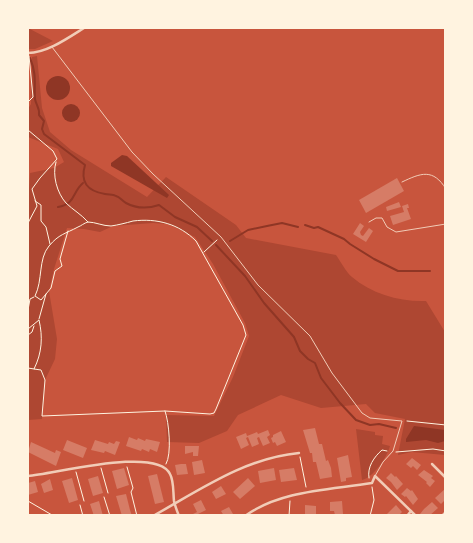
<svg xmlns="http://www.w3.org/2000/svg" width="473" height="543" font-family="'DM Sans',sans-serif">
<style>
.green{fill:#ae4732}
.water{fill:#8f3625}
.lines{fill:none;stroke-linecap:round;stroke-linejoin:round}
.stream{stroke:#8f3625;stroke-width:2}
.building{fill:#d67c66}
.path{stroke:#fff3e0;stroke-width:1}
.service{stroke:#f1ccb7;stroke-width:1}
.minor{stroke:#f1ccb7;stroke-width:2.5}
</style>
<rect width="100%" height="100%" fill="#c8553d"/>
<g class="green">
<polygon points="28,28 53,41 35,49 28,49"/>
<path d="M 37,56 L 42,108 L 50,132 L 71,150 L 147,197 L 166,177 L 236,225 L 246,238 L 336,255 C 341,262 346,272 352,277 C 372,294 400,302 426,301 L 445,332 L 445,455 L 412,452 L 398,455 L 405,419 L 375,413 L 366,404 L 321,408 L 281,395 L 238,415 L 227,431 L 199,443 L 167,442 L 166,415 L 214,416 L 233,377 L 249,336 L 245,323 L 213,264 L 195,237 L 168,224 L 153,223 L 113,226 L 100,232 L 84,229 L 67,228 L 54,269 L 49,291 L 57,339 L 55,359 L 45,380 L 42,419 L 28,420 L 28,206 L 30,173 L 54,168 L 64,162 L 58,149 L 28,137 L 28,109 L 31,104 L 32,57 Z"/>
<path d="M 356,429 L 375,432 L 375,435 L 383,436 L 382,444 L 390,446 C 387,457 374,477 362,480 Z"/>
</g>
<g class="water">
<circle cx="58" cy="88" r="12"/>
<circle cx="71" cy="113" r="9"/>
<polygon points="122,155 127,156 169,195 167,198 111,166 111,163"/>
<polygon points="414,426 445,430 445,441 438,443 426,440 406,442 406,439"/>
</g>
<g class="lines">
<g class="stream">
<polyline points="28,48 28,49"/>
<path d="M 30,58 C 37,75 34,83 35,99 C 36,105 40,108 39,115 L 44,121 L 42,129 L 44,134 L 85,165 C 80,182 87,191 105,194 C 109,195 113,194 116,196 C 120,197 122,201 126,203 C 137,209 147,209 159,205 L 175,217 L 197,227 L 212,241"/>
<path d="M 58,207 C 76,204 72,192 83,183"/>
<polyline points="305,225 314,228 318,227 344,239 350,244 374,259 398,271 430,271"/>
<polyline points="230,241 248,230 267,226 282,223 298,227"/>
<polyline points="216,245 245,276 264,303 294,337 300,351 308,359 315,363 321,378 340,403 356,420 370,425 379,424 396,428"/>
</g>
</g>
<g class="building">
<polygon points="397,178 404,191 366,213 359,200"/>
<polygon points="399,202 401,207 387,211 386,207"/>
<polygon points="408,204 409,208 407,208 411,219 393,225 390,216 404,212 402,206"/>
<polygon points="360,223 364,226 360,232 361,235 363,236 369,228 373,231 366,242 353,234"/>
<polygon points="315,428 319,444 322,444 326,461 328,460 331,468 332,477 320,479 316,462 313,462 312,453 310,453 303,430"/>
<polygon points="268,430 270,435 267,437 270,443 263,446 259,437 257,438 259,444 252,447 248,437 246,438 249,445 241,449 236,437 246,433 247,436 257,432 258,434"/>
<polygon points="281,431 286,442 277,446 275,442 273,443 271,438 273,437 273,435"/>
<polygon points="129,437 137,440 138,438 145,441 146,439 160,442 157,452 150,449 149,452 142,449 141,451 126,446"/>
<polygon points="67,440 87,448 83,458 63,450"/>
<polygon points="95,440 108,444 109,442 114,444 116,441 120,442 115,455 105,451 104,453 91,450"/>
<polygon points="31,442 55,453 56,450 61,452 56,466 28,452"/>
<polygon points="185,446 199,446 198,456 193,456 193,452 185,454"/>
<polygon points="348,455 352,477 346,478 346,481 341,482 337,458"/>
<polygon points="412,458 421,465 417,470 413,466 411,468 406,464"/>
<polygon points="202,460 205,473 194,475 192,462"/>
<polygon points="181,464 186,464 188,474 177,475 175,465"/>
<polygon points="124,468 129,485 117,489 112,471"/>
<polygon points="274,468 276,480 260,483 258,471"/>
<polygon points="294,468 297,480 281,482 279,470"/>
<polygon points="424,470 433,476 431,478 435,481 430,487 426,483 427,482 418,475"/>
<polygon points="391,473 395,477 396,476 403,484 397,490 391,482 386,478"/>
<polygon points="157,474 164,502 155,504 148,476"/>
<polygon points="98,476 103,493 93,496 88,479"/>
<polygon points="72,478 78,500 69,503 62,481"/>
<polygon points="248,478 255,486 240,499 233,492"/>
<polygon points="50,479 53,490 44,493 41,484"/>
<polygon points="35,481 38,492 28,495 28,483"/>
<polygon points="221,486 226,494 216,499 212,492"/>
<polygon points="407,488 411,491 412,490 418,499 413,505 406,496 405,497 401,494"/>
<polygon points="446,488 445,500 441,504 435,498"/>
<polygon points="126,494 130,510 132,516 122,516 116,496"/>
<polygon points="201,500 206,510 194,516 193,514 197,512 193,504"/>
<polygon points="99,501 103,516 94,516 90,504"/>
<polygon points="342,501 343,514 335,515 334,511 330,511 330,502"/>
<polygon points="432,502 438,508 429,516 422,516 420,514 424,509"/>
<polygon points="305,505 316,506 316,516 305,516"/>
<polygon points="396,505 402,512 398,516 385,516"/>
<polygon points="229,507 233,514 224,516 221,511"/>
</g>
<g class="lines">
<g class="path">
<polyline points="28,102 33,97 29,56"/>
<polyline points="28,130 53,151 57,159 40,178 32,189 37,206 28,223"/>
<path d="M 56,162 C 52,175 57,193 66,203 C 73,210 81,214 88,222"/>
<polyline points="35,201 41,205 41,221 46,227 50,244"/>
<polyline points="204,252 217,240"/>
<polyline points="28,310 30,299 34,297"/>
<polyline points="39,319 46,294"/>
<path d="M 28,329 L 39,320 C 43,337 42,353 34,369 L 41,370 L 45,380 L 42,416 L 165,411 L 210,414 L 214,413 L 216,409 L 246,335 L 243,325 L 196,241 C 179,224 157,218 133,221 C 126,223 118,225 111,226 C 103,226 95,222 88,222 C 84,223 81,226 78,227 C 65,234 59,234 49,246 C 38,259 43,280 35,296 L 41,300 L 51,288 L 55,271 L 62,266 L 60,259 L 68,231"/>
<polyline points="28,335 32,332 34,326"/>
<polyline points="28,368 34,369"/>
<path d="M 165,411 C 169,422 172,454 166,464"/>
<polyline points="407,421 446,425"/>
<polyline points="396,452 433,449 446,451"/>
<polyline points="300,457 306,487"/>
<polyline points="127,467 133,488 131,492 137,516"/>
<polyline points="101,468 108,493"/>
<polyline points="76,472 84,501"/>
<path d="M 369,478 C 367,467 374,457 382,450 L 387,451"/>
<polyline points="104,497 110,516"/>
<polyline points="28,501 52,515"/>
<polyline points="80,505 83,516"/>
<polyline points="289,516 290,501"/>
<polyline points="370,516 374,500 372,487"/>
</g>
<g class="service">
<polyline points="52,47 132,152 153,174 221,237 258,285 310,336 332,373 362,413 370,418 402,421 393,451 383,462 375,476"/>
<path d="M 402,182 C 421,173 433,168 446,189"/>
<polyline points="369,222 376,218 382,218 387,227 396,232 446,224"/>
</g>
<g class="minor">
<path d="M 28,53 C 47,53 68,38 84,28"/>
<polyline points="432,464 446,478"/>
<path d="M 28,476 C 55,474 157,446 170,474 C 174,481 173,492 174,501 C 175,506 177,511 179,516"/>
<path d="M 153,516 C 200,490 245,458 299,453"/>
<path d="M 245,516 C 281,490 330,490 372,483 L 375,476 L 416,516"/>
<polyline points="407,516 411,511"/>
<polyline points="442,516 446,512"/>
</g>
</g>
<rect width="473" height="543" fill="none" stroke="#fff3e0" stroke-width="58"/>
</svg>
